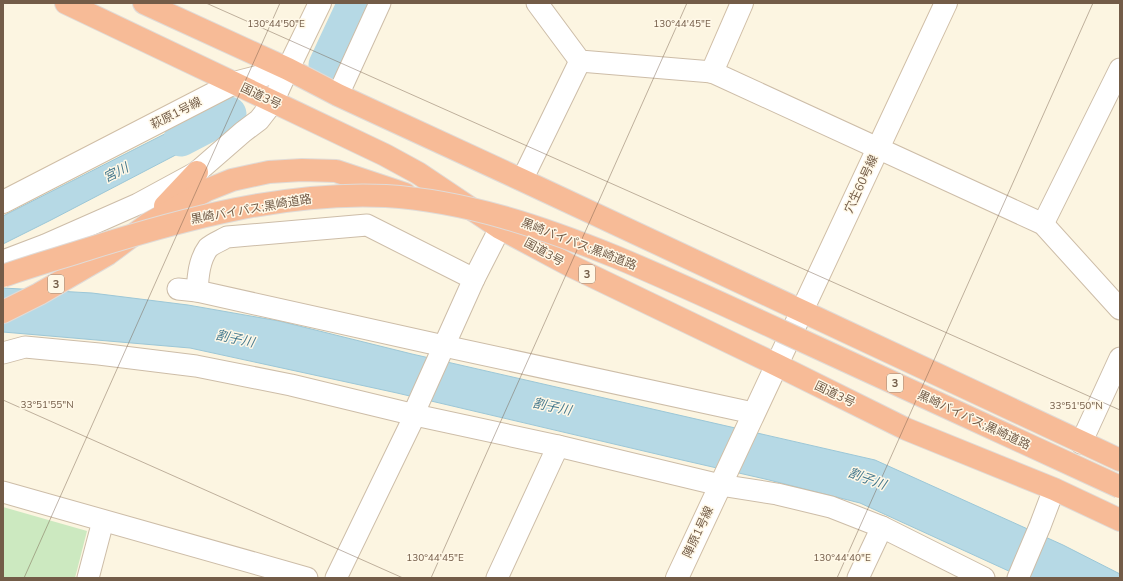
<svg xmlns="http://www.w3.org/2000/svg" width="1123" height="581" font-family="'Nunito Sans','Noto Sans JP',sans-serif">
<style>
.green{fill:#cce9c0}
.water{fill:#b6d9e5;stroke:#9cc7d7}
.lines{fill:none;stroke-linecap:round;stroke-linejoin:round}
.river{stroke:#b6d9e5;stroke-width:35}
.street-casing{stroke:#cdbda8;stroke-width:23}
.secondary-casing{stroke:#d0bea6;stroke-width:24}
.highway-casing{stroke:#e0dbd7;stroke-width:24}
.street{stroke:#fff;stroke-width:21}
.secondary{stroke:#fff;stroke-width:22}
.highway{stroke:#f7bb97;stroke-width:22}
.highway-bridge-casing{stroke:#e0dbd7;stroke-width:24;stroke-linecap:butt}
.highway-bridge{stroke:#f7bb97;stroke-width:22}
.ticks{fill:none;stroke:#735c48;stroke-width:1;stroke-opacity:0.45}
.labels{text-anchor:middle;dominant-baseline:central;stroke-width:3;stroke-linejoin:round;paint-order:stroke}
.shield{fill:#fff8e7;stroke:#9d8b78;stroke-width:1}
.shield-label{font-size:11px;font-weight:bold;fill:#735c48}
.street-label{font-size:12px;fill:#735c48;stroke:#fff8e7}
.water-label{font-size:13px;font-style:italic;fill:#45798e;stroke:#fff8e7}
.ticks-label{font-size:10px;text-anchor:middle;fill:#735c48;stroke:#fff8e7;stroke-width:3;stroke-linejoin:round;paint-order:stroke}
</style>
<rect width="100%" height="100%" fill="#fcf5e1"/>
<polygon class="green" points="3,507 87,531 75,578 3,578"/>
<g class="water">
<polygon points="210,111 237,123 51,220 3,244 3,216"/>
<polygon points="3,288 92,293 188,305 279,321 412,354 875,460 1063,545 1120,574 1120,578 1024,578 860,503 765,479 682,460 397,393 190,348 3,332"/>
</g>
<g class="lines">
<g class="river">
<polyline points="326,65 355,3"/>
<polyline points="181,139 229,114"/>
</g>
<g class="street-casing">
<g id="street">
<polyline points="537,3 580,61 712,72 1043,224 1120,309"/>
<polyline points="338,95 380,3"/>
<polyline points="522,180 580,61"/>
<polyline points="1043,224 1120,69"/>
<polyline points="3,261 45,245 138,204 197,172 243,132 259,120 273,102 288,69"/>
<polyline points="178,289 197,291 444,346 753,413"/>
<path d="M 197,291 C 198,277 199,260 208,248 C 212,244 222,240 227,237 L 367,225 L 474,279"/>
<polyline points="3,353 25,347 99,354 196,366 291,385 415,415 558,446 720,485 777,494 831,507 882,527 984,578"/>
<polyline points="1081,443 1120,358"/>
<polyline points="3,492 307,578"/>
<polyline points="88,578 103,521"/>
<polyline points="336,578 415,415 417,406 474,279 500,228"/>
<polyline points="497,578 558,446"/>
<polyline points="858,578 882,527"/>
<polyline points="1018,578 1040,526 1054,489"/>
</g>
</g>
<g class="secondary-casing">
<g id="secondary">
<polyline points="712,72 742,3"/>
<polyline points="3,202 234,83 288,69 320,3"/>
<polyline points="677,578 946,3"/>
</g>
</g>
<g class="highway-casing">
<g id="highway">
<polyline points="66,3 385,155 418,173 500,228 571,266 777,365 906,429 1054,489 1120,520"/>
<polyline points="144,3 288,69 338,95 522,180 1120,460"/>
<polyline points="165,206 197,172"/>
<polyline points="3,312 39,294 108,254 148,224 207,190 232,180 269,172 302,170 336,171 405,194"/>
</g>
</g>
<use href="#street" class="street"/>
<use href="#secondary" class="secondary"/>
<use href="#highway" class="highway"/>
<g class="highway-bridge-casing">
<path id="highway-bridge" d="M 3,276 C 31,266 60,258 88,249 C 183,219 286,191 386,196 C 466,201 542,227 616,257 C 671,280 725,305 779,330 C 893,382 1006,435 1120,487"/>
</g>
<use href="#highway-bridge" class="highway-bridge"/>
</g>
<path class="ticks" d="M 206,3 L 1120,410M 3,400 L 403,578M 24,578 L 280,3M 431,578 L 687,3M 837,578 L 1093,3"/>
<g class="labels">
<g class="shield">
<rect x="579" y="265" width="16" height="18" rx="3"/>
<rect x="48" y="275" width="16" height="18" rx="3"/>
<rect x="887" y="374" width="16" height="18" rx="3"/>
</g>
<g class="shield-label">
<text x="587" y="274">3</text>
<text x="56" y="284">3</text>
<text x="895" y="383">3</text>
</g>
<g class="street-label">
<text transform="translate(261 96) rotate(26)">国道3号</text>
<text transform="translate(176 113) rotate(-27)">萩原1号線</text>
<text transform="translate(861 184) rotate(-65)">穴生60号線</text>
<text transform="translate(251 209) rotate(-10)">黒崎バイパス;黒崎道路</text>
<text transform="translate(579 244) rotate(21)">黒崎バイパス;黒崎道路</text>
<text transform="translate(544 252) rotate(29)">国道3号</text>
<text transform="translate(835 394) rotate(26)">国道3号</text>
<text transform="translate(974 420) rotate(25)">黒崎バイパス;黒崎道路</text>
<text transform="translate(698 532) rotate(-65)">陣原1号線</text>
</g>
<g class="water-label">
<text transform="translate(116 173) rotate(-27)">宮川</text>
<text transform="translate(235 339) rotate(12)">割子川</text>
<text transform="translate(552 407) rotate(12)">割子川</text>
<text transform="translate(867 479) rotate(20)">割子川</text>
</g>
</g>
<g class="ticks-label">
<text x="276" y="27">130°44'50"E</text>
<text x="682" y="27">130°44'45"E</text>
<text x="47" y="408">33°51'55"N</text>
<text x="1076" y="409">33°51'50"N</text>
<text x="435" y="561">130°44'45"E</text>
<text x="842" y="561">130°44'40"E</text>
</g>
<rect width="1123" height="581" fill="none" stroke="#735c48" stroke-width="8"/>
</svg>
